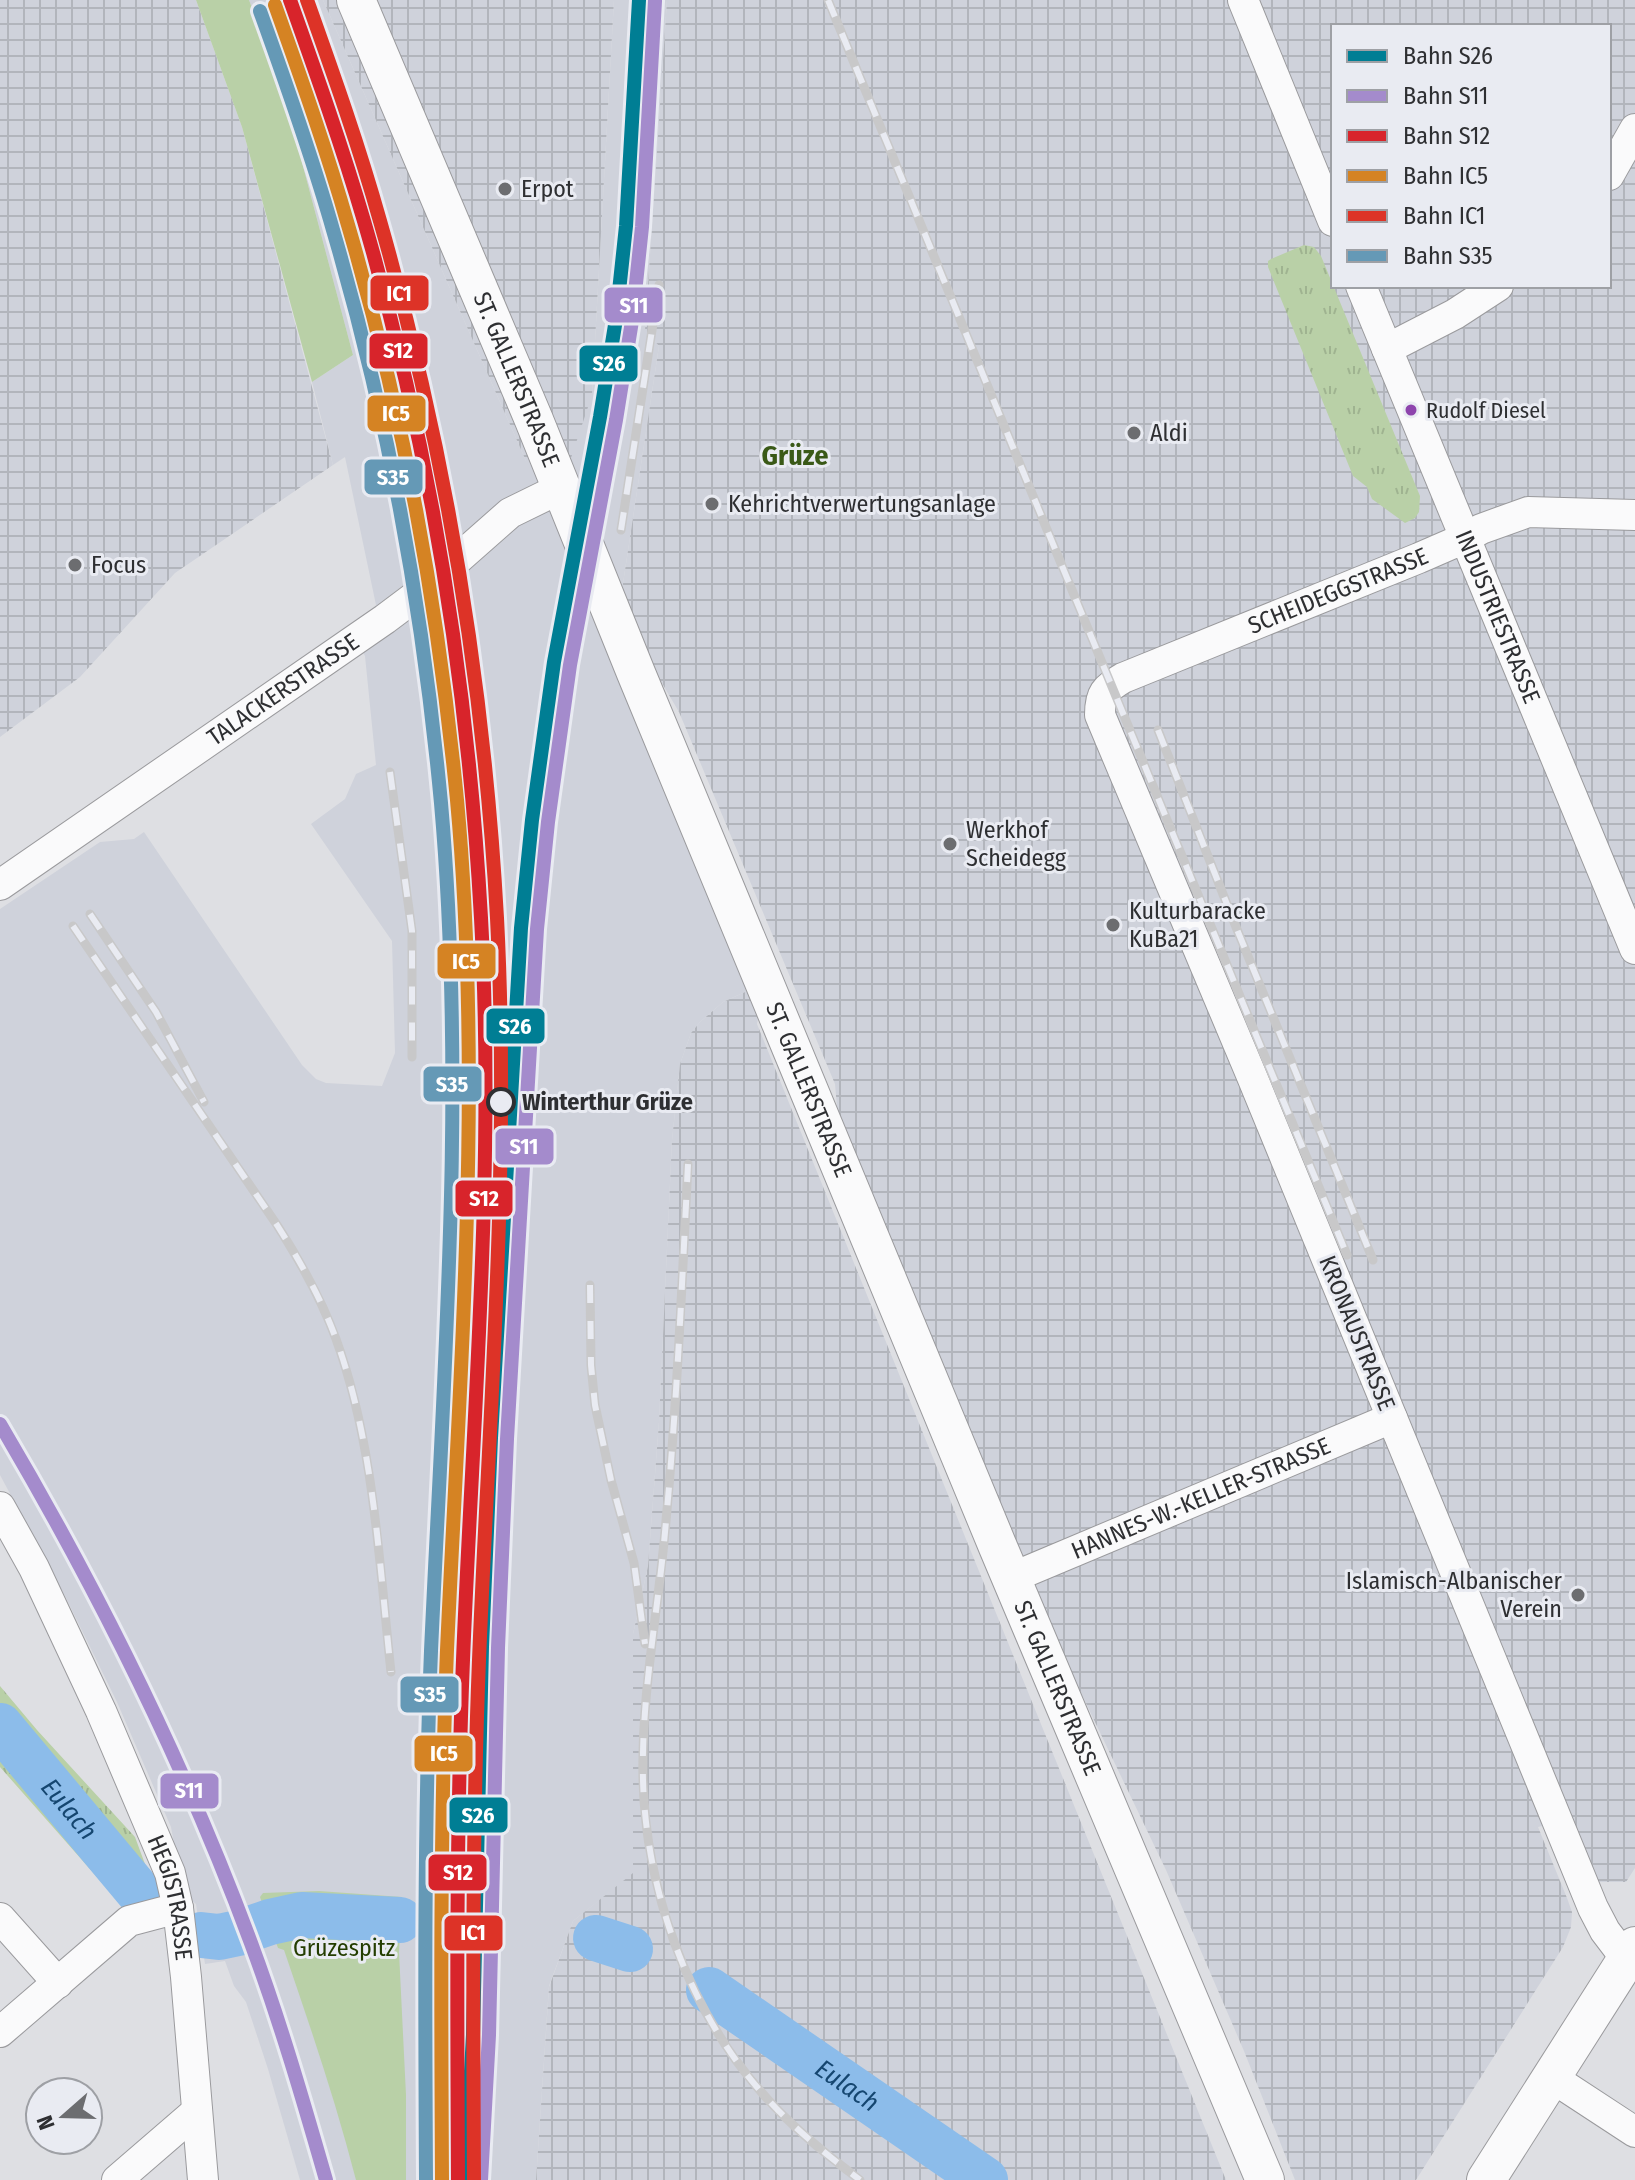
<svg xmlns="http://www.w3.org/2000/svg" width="1635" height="2180" font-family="'Fira Sans Condensed',sans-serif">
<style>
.built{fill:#cfd2db}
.industrial{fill:url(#industrial-grid);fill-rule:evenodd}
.grass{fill:url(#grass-tufts)}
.garden{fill:#b9d0a7}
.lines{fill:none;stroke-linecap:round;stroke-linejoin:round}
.river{stroke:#8cbcea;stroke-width:46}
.minor-casing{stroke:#9a9a9d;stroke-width:32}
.major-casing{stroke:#9a9a9d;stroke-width:40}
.minor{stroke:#fafafb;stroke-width:30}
.major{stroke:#fafafb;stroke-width:38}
.rail-casing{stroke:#c8c8c9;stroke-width:9}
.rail{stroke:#e9ebf2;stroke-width:6;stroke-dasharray:18;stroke-linecap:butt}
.rail-1-casing{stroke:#e9ebf2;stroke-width:20}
.rail-2-casing{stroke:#e9ebf2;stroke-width:20}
.rail-3-casing{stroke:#e9ebf2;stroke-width:20}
.rail-4-casing{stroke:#e9ebf2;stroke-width:20}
.rail-5-casing{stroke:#e9ebf2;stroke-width:20}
.rail-6-casing{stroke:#e9ebf2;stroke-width:20}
.rail-1{stroke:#007e94;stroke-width:14}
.rail-2{stroke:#a48bcc;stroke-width:14}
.rail-3{stroke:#d8242b;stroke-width:14}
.rail-4{stroke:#d58323;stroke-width:14}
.rail-5{stroke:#dd3327;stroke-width:14}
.rail-6{stroke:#6599b6;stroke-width:14}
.poi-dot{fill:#6c6d70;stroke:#e9ebf2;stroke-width:3}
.bus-dot{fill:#8e44ad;stroke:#e9ebf2;stroke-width:3}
.stop-dot{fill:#e9ebf2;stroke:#2e2f32;stroke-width:4}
.labels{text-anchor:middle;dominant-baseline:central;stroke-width:6;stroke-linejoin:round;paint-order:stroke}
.bus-label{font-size:22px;fill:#2e2f32;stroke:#e9ebf2;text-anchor:start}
.poi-label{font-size:24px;fill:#2e2f32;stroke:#e9ebf2;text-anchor:start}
.street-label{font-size:24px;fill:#2e2f32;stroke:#e9ebf2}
.stop-label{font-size:24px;font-weight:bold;fill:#2e2f32;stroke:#e9ebf2;text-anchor:start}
.park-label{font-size:24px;fill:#243d01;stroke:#e9ebf2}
.water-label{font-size:26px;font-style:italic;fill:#154670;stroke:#e9ebf2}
.quarter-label{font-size:28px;font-weight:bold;fill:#3a5917;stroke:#e9ebf2}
.line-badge{stroke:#e9ebf2;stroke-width:3}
.badge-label{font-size:22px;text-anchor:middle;font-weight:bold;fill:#fff}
</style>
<defs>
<pattern id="industrial-grid" width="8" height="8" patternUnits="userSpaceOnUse" patternTransform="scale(2)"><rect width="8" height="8" fill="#cfd2db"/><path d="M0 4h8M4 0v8" fill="none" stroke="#b2b5bc"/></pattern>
<pattern id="grass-tufts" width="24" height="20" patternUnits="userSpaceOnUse" patternTransform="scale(2)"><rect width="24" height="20" fill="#b9d0a7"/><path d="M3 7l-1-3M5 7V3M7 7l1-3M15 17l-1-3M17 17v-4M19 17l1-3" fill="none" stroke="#9fb390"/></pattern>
</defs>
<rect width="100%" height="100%" fill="#dedfe3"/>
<polygon class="built" points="249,0 323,0 526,461 592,395 614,0 667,0 645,329 659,346 622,590 765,983 723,1002 700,1022 691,1033 680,1064 672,1140 659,1422 648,1566 633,1634 633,1874 573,1921 549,1986 536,2180 300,2180 268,2069 246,2002 234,1986 225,1961 205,1964 196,1904 191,1900 176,1854 171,1827 117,1702 65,1596 0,1475 0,909 100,842 134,839 144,832 302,1065 316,1079 326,1083 382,1086 395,1053 392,941 311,824 345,799 356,774 376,765 365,656 356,640 385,619 376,605 345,457 333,465 312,382 353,355 281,83"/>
<g class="industrial">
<polygon points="0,0 196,0 242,127 333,465 175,573 80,677 0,737"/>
<polygon points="323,0 614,0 592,395 561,488 526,461"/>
<path d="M 667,0 L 1635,0 L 1635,1868 L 1626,1882 L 1594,1882 L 1568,1820 L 1538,1827 L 1567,1898 L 1572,1912 L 1571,1927 L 1563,1947 L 1416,2180 L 1295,2180 L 1244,2051 L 1166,1870 L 1070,1670 L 1036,1587 L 1014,1550 L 838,1118 L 835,1084 L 679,712 L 646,656 L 622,590 L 659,346 L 645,330 ZM 1333,26 L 1609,26 L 1609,286 L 1333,286 Z"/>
<polygon points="765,983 757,1024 1226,2180 536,2180 549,1987 573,1921 633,1873 633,1634 648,1566 659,1422 672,1140 680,1064 691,1033 700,1022 723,1002"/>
</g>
<g class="grass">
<polygon points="1304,245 1314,247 1321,256 1420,496 1419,512 1415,518 1405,523 1372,499 1367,487 1353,476 1268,267 1268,261 1271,259"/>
<polygon points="0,1686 37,1730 135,1837 152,1883 127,1903 119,1902 0,1767"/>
</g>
<g class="garden">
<polygon points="196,0 249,0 281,83 353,355 312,382 242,127"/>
<path d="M 319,1891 L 402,1897 L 399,1952 L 406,2095 L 406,2180 L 356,2180 C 336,2102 310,2026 284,1950 L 278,1948 L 260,1897 L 263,1893 Z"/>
</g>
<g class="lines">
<g class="river">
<path id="s1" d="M 0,1726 L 138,1891"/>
<polyline points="201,1935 219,1937 238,1933 270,1922 302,1915 400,1920"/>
<polyline points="596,1938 630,1949"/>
<path id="s2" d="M 709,1990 L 985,2180"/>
</g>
<g class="minor-casing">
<g id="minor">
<polyline points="1243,0 1333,221"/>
<polyline points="1609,175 1635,129"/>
<path id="s3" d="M 1361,286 L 1635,949"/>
<polyline points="1387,349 1455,314 1498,286"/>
<path id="s4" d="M 0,885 L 385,619 L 417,595 L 510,513 L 561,488"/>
<path id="s5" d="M 0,1507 L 34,1568 L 101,1711 L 170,1873 L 178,1908 L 186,1977 L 203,2180"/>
<path id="s6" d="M 1011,1578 L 1392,1418"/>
<polyline points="0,1918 58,1983"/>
<path id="s7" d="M 1627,1960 L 1605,1931 L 1593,1908 L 1253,1079 L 1100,715 C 1100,693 1105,689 1123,678 L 1419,558 L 1465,538 L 1481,529 L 1528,512 L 1635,515"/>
<polyline points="0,2032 129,1921 178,1908"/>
<polyline points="1551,2077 1635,2132"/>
<polyline points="117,2180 197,2111"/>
</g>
</g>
<g class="major-casing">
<g id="major">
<path id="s8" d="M 356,0 L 534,420 L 636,673 L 998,1547 L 1265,2180"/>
<polyline points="1486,2180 1635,1946"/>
</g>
</g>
<use href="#minor" class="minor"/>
<use href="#major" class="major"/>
<g class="rail-casing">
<g id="rail">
<polyline points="828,0 1347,1255"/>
<polyline points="639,296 656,0"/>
<polyline points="621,530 659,285"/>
<polyline points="1158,730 1236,927 1373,1260"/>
<polyline points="390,772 412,931 412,1057"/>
<polyline points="90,914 156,1012 204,1102"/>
<path d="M 73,926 L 277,1225 C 300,1261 321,1298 336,1339 C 374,1443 379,1562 391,1672"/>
<path d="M 688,1164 C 682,1283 677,1402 666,1521 C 659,1607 641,1693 643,1780 C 646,1888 686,2004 757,2087 C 787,2123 823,2152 860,2180"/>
<polyline points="590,1285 591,1365 595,1405 611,1480 634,1563 645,1644"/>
</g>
</g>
<use href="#rail" class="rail"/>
<g class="rail-1-casing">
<polyline id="rail-1" points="465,2180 473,2035 482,1647 491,1438 521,928 532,820 554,662 600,417 616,319 626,226 639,0"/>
</g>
<g class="rail-2-casing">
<g id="rail-2">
<path d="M 0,1424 C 98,1590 184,1762 251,1943 C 280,2021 303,2100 326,2180"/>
<polyline points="481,2180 489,2035 498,1648 507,1439 537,929 548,822 570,665 616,420 632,321 642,227 655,1"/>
</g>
</g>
<g class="rail-3-casing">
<path id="rail-3" d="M 290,0 C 316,73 342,146 364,221 C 430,447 468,683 481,918 C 495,1165 473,1413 463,1660 C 456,1833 457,2007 458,2180"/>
</g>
<g class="rail-4-casing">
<path id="rail-4" d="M 275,5 C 301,78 327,151 348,225 C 403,412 438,606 457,800 C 483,1083 460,1367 447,1650 C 440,1826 441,2003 442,2180"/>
</g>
<g class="rail-5-casing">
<path id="rail-5" d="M 307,0 C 333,73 359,146 380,221 C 445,448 484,682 497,918 C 510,1165 489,1413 479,1660 C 472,1833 473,2006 474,2180"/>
</g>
<g class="rail-6-casing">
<path id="rail-6" d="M 260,11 C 286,83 312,156 333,230 C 388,417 423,610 441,803 C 466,1086 444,1368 431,1651 C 424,1827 425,2004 426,2180"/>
</g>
<use href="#rail-1" class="rail-1"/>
<use href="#rail-2" class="rail-2"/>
<use href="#rail-3" class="rail-3"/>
<use href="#rail-4" class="rail-4"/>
<use href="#rail-5" class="rail-5"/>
<use href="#rail-6" class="rail-6"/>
</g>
<g class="poi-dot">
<circle cx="505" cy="189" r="8"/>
<circle cx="1134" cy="433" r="8"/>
<circle cx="712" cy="504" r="8"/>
<circle cx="75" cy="565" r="8"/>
<circle cx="950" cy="844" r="8"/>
<circle cx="1113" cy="925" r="8"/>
<circle cx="1578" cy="1595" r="8"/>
</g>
<circle class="bus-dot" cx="1411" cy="410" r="7"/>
<circle class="stop-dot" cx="501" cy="1102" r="13"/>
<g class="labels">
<g class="bus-label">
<text x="1426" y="410">Rudolf Diesel</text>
</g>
<g class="poi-label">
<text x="521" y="189">Erpot</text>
<text x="1150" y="433">Aldi</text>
<text x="728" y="504">Kehrichtverwertungsanlage</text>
<text x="91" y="565">Focus</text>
<text x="966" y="830">Werkhof<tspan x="966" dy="28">Scheidegg</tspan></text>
<text x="1129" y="911">Kulturbaracke<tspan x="1129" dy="28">KuBa21</tspan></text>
<text x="1562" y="1581" text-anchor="end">Islamisch-Albanischer<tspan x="1562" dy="28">Verein</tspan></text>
</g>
<g class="street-label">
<text stroke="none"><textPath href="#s8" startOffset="412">ST. GALLERSTRASSE</textPath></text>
<text stroke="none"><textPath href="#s7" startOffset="1632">SCHEIDEGGSTRASSE</textPath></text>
<text stroke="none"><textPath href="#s3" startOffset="358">INDUSTRIESTRASSE</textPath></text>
<text stroke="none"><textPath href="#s4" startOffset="344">TALACKERSTRASSE</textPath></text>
<text stroke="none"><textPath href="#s8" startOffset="1180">ST. GALLERSTRASSE</textPath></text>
<text transform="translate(1357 1333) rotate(68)">KRONAUSTRASSE</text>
<text stroke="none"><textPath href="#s6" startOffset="206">HANNES-W.-KELLER-STRASSE</textPath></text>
<text stroke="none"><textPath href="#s8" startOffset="1828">ST. GALLERSTRASSE</textPath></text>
<text stroke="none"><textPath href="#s5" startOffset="428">HEGISTRASSE</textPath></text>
</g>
<g class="stop-label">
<text x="522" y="1102">Winterthur Grüze</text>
</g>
<g class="park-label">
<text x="344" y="1948">Grüzespitz</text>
</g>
<g class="water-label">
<text stroke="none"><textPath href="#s1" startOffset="108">Eulach</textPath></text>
<text stroke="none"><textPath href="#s2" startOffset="168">Eulach</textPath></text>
</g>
<g class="quarter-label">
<text x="795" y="455">Grüze</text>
</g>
</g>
<g class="line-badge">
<rect x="369" y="274" width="61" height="38" rx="8" fill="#dd3327"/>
<rect x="603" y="286" width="61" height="38" rx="8" fill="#a48bcc"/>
<rect x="368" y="332" width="61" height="38" rx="8" fill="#d8242b"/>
<rect x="578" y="344" width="61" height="39" rx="8" fill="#007e94"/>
<rect x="366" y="394" width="61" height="39" rx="8" fill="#d58323"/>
<rect x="363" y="458" width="61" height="38" rx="8" fill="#6599b6"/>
<rect x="436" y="942" width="61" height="38" rx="8" fill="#d58323"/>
<rect x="485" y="1007" width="61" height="38" rx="8" fill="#007e94"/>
<rect x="422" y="1065" width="61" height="38" rx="8" fill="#6599b6"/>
<rect x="494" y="1127" width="61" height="39" rx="8" fill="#a48bcc"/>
<rect x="454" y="1179" width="60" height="39" rx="8" fill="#d8242b"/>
<rect x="399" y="1675" width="61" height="39" rx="8" fill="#6599b6"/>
<rect x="413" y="1734" width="61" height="39" rx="8" fill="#d58323"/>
<rect x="159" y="1772" width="61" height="38" rx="8" fill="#a48bcc"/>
<rect x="448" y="1796" width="61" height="38" rx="8" fill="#007e94"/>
<rect x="427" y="1853" width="61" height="39" rx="8" fill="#d8242b"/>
<rect x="443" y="1914" width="61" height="38" rx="8" fill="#dd3327"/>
</g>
<g class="badge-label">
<text x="399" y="301">IC1</text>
<text x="634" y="313">S11</text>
<text x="398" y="358">S12</text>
<text x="609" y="371">S26</text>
<text x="396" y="421">IC5</text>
<text x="393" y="485">S35</text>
<text x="466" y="969">IC5</text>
<text x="515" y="1034">S26</text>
<text x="452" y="1092">S35</text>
<text x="524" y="1154">S11</text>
<text x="484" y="1206">S12</text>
<text x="430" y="1702">S35</text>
<text x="444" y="1761">IC5</text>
<text x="189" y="1798">S11</text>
<text x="478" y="1823">S26</text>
<text x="458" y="1880">S12</text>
<text x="473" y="1940">IC1</text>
</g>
<rect x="1331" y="24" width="280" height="264" fill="#e9ebf2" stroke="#9ea0a5" stroke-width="2"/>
<rect x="1347" y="50" width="40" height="12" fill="#007e94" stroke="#9ea0a5" stroke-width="2"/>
<text x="1403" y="64" font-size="24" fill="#2e2f32">Bahn S26</text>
<rect x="1347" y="90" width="40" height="12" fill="#a48bcc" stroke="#9ea0a5" stroke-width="2"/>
<text x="1403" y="104" font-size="24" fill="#2e2f32">Bahn S11</text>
<rect x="1347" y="130" width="40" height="12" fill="#d8242b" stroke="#9ea0a5" stroke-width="2"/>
<text x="1403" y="144" font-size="24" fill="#2e2f32">Bahn S12</text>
<rect x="1347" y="170" width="40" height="12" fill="#d58323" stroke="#9ea0a5" stroke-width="2"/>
<text x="1403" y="184" font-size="24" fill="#2e2f32">Bahn IC5</text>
<rect x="1347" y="210" width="40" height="12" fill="#dd3327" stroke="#9ea0a5" stroke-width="2"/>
<text x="1403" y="224" font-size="24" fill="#2e2f32">Bahn IC1</text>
<rect x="1347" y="250" width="40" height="12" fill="#6599b6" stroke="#9ea0a5" stroke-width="2"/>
<text x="1403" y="264" font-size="24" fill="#2e2f32">Bahn S35</text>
<g transform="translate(64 2116) rotate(250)"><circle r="38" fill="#e9ebf2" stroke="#9ea0a5" stroke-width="2"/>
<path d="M0-6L14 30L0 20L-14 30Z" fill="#6c6d70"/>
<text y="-12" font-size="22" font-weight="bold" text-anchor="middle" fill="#2e2f32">N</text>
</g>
</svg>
